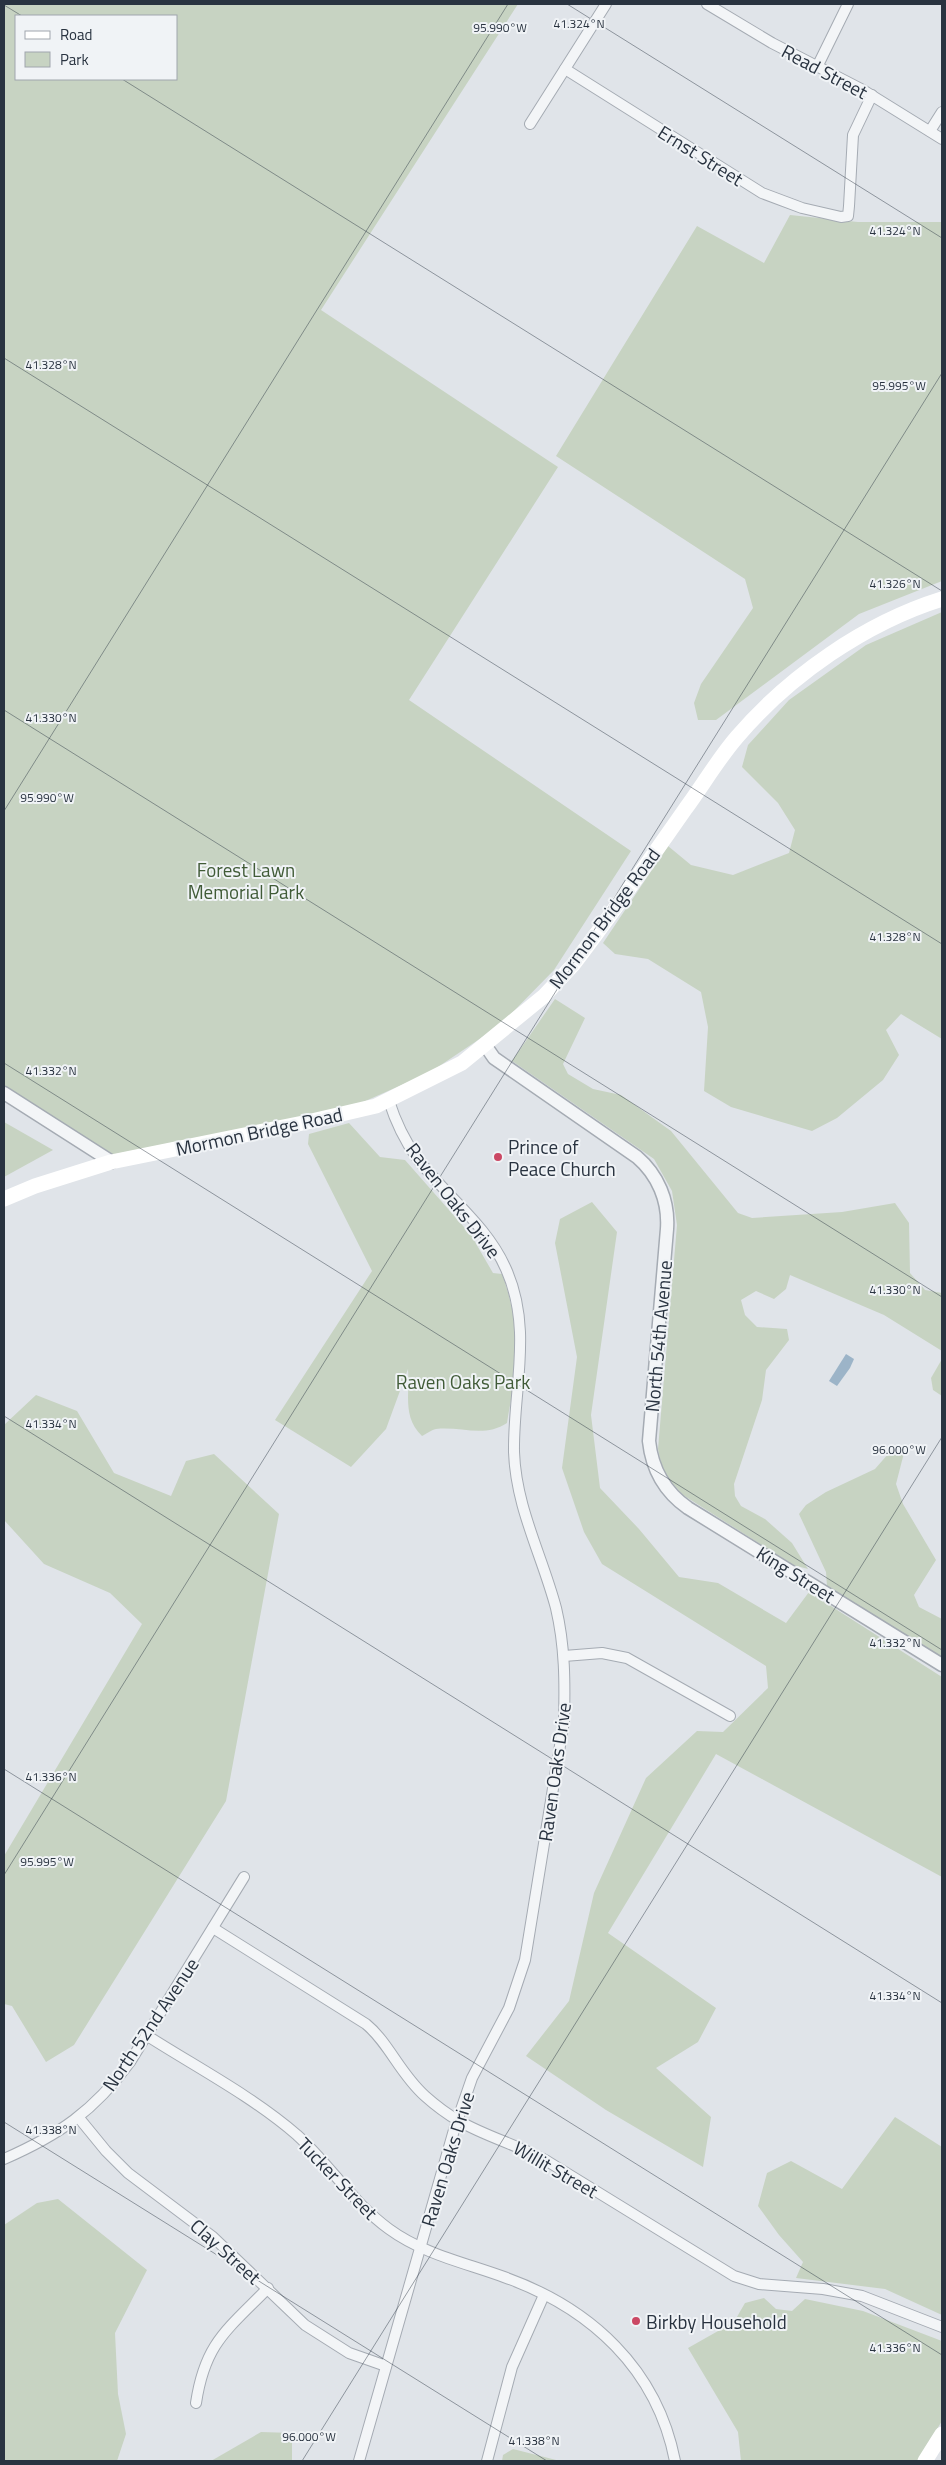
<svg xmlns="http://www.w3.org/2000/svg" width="946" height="2465" font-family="'Titillium Web',sans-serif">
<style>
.green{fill:#c7d3c2;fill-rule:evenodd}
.water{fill:#9cb4c8}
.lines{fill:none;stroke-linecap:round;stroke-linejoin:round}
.minor-casing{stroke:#a5abb3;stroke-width:12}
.tertiary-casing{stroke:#a5abb3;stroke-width:15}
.minor{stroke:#f3f5f7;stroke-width:10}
.tertiary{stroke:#f3f5f7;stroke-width:12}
.secondary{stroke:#fff;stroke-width:15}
.ticks{fill:none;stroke:#293340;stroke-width:1;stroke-opacity:0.45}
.poi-dot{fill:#cb4864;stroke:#f0f3f6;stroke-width:2}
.labels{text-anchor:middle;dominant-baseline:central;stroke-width:4;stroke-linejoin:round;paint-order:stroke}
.street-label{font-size:19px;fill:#293340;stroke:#f0f3f6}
.park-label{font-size:19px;fill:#405b37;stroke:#f0f3f6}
.poi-label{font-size:19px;fill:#293340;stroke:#f0f3f6;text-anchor:start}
.ticks-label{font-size:12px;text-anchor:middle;fill:#293340;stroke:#f0f3f6;stroke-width:4;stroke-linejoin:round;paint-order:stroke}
</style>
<rect width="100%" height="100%" fill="#e0e4e9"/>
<g class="green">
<path d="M 4,4 L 518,4 L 321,310 L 558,467 L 409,700 L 631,851 L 554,970 L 507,1018 L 490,1032 L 429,1073 L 354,1106 L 111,1155 L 4,1087 ZM 16,16 L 176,16 L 176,79 L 16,79 Z"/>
<polygon points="790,215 858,222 942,222 942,581 859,614 716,720 698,720 694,703 701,684 753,608 745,579 556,456 697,226 764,263"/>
<polygon points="942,612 942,1039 901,1014 886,1030 899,1055 883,1080 837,1118 812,1131 731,1107 704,1091 708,1027 701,992 648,959 615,954 603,943 668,846 691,865 733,875 789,853 795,830 778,803 742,767 748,745 789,700 866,645"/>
<polygon points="555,999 585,1018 563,1064 568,1074 593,1089 621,1095 671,1131 738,1213 752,1218 842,1212 895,1203 909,1223 910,1273 925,1290 942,1293 942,1351 884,1315 790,1275 786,1289 774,1299 756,1291 741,1300 745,1315 757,1327 787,1329 789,1340 766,1370 762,1400 734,1484 735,1496 741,1506 765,1519 792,1543 808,1569 793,1565 683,1495 663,1473 658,1449 677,1225 672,1191 654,1159 512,1061"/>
<polygon points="4,1122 53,1150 4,1177"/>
<path d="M 349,1123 L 380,1157 L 405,1160 L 471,1235 L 493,1273 L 502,1274 C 512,1301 518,1333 517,1362 C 515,1382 510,1403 507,1423 C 485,1438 460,1426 436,1429 C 431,1430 426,1434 422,1436 C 402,1417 410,1394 408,1369 L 386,1429 L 351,1467 L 275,1420 L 372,1271 L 308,1144 L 309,1134 Z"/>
<polygon points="592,1202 617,1232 591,1415 600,1488 639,1529 679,1577 718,1583 786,1623 809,1592 942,1677 942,1877 716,1754 608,1933 716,2008 698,2042 656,2068 711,2117 703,2167 606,2110 526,2056 569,2001 594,1893 646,1778 697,1731 723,1732 768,1688 766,1666 602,1564 584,1532 562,1468 577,1357 555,1243 560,1219"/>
<polygon points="942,1359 942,1396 933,1390 931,1378"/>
<polygon points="36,1395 77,1411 114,1473 171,1496 186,1461 214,1454 279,1514 226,1801 74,2045 46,2062 12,2006 4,2004 4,1856 142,1624 110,1593 44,1564 4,1520 4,1425"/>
<polygon points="896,1445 905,1449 896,1484 903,1504 936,1560 914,1595 919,1607 942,1619 942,1659 827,1586 826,1572 799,1514 806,1505 826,1492 875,1469"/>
<polygon points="895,2117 942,2147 942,2315 885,2289 796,2278 803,2262 779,2235 758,2206 767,2173 791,2161 842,2189"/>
<polygon points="58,2199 147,2270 115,2333 118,2394 126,2434 117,2461 4,2461 4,2225 37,2203"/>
<polygon points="764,2298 776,2309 792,2311 805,2299 863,2311 942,2341 942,2421 917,2461 741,2461 738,2432 688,2348 734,2322 745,2303"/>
<polygon points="261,2432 292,2433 292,2461 211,2461"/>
<polygon points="513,2449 560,2461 502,2461 503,2455"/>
</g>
<polygon class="water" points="846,1354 854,1359 850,1368 837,1386 829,1381"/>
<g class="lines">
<g class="minor-casing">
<g id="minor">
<polyline points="707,4 772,43 863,90 942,139"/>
<polyline points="818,65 848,4"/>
<polyline points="565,69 762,193 802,208 841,217 848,216 849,206 853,135 872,95"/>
<polyline points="530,124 606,4"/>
<polyline points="930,131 942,112"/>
<polyline points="564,1656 602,1653 627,1658 730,1716"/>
<path d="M 213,1928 L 366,2024 C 389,2043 400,2074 425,2096 C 435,2105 447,2114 459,2121 C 487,2137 518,2145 547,2161 L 734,2276 L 759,2284 L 823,2289 L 862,2296 L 942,2327"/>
<path d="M 146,2035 C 196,2067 252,2096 297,2135 C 330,2165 353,2203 389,2229 C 423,2254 466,2263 504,2277 C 591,2308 657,2369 675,2461"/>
<polyline points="79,2118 106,2151 128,2173 213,2237 305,2325 349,2353 386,2366"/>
<path d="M 4,2159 C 59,2135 94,2111 130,2062 L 244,1877"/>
<path d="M 196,2403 C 205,2343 227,2330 268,2288"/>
<path d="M 359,2461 L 454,2130 L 472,2078 L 509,2008 L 525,1960 L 564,1721 C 565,1683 565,1646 556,1608 C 542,1555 516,1508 514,1452 C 513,1390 533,1329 506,1269 C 487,1225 446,1196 417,1158 C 405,1141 395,1120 389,1101"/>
<polyline points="487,2461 512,2367 544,2295"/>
</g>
</g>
<g class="tertiary-casing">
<g id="tertiary">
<path d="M 485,1045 L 494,1058 L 637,1157 C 658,1175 669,1201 667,1229 L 649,1441 C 652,1469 665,1492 688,1508 L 942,1665"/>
<polyline points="4,1093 112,1162"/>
</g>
</g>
<use href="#minor" class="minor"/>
<use href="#tertiary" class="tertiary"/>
<g class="secondary">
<path d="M 4,1199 L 35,1186 L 111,1162 L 303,1123 L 376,1106 L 462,1063 L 544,996 L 573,965 C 612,914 649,861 686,808 C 703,785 718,759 737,737 C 789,676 865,623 942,599"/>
<polyline points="925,2461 942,2434"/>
</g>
</g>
<path class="ticks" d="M 567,4 L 942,238M 4,5 L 22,16M 122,79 L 942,591M 4,358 L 942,944M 4,710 L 942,1297M 4,811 L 508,4M 4,1063 L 942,1650M 4,1416 L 942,2003M 4,1769 L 942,2355M 4,1875 L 942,373M 4,2122 L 547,2461M 302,2461 L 942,1437"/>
<g class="poi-dot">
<circle cx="498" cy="1157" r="5"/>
<circle cx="636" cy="2321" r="5"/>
</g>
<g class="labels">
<g class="street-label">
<text transform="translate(825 71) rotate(28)">Read Street</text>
<text transform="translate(701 155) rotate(32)">Ernst Street</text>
<text transform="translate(604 918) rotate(-53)">Mormon Bridge Road</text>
<text transform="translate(259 1131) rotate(-12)">Mormon Bridge Road</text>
<text transform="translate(454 1200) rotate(52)">Raven Oaks Drive</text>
<text transform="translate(658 1336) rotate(-85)">North 54th Avenue</text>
<text transform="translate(796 1574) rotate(32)">King Street</text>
<text transform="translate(554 1772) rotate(-82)">Raven Oaks Drive</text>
<text transform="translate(150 2024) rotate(-56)">North 52nd Avenue</text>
<text transform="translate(447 2159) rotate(-73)">Raven Oaks Drive</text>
<text transform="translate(556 2169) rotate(30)">Willit Street</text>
<text transform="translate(338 2178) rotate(46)">Tucker Street</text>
<text transform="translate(226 2251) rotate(42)">Clay Street</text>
</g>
<g class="park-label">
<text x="246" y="869">Forest Lawn<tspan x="246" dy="22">Memorial Park</tspan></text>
<text x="463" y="1381">Raven Oaks Park</text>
</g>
<g class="poi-label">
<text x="508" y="1146">Prince of<tspan x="508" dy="22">Peace Church</tspan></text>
<text x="646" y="2321">Birkby Household</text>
</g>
</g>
<g class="ticks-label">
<text x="579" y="28">41.324°N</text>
<text x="500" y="32">95.990°W</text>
<text x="895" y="235">41.324°N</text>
<text x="51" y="369">41.328°N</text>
<text x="899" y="390">95.995°W</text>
<text x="895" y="588">41.326°N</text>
<text x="51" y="722">41.330°N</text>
<text x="47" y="802">95.990°W</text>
<text x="895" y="941">41.328°N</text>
<text x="51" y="1075">41.332°N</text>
<text x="895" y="1294">41.330°N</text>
<text x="51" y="1428">41.334°N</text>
<text x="899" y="1454">96.000°W</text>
<text x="895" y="1647">41.332°N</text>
<text x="51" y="1781">41.336°N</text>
<text x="47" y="1866">95.995°W</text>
<text x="895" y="2000">41.334°N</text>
<text x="51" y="2134">41.338°N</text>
<text x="895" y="2352">41.336°N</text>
<text x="309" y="2441">96.000°W</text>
<text x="534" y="2445">41.338°N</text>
</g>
<rect width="946" height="2465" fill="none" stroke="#293340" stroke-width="10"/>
<rect x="15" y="15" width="162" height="65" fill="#f0f3f6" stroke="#a0a6ad"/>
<rect x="25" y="31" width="25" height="8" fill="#ffffff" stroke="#a0a6ad"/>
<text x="60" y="40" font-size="15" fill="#293340">Road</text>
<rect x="25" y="52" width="25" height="15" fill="#c7d3c2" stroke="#a0a6ad"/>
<text x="60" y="65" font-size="15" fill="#293340">Park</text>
</svg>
